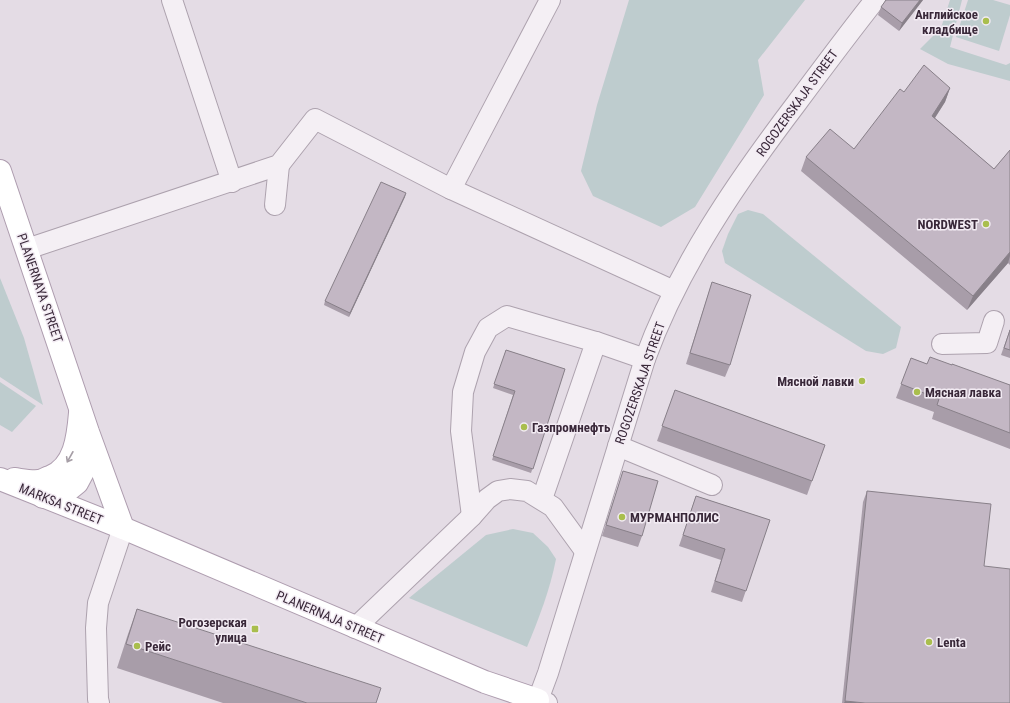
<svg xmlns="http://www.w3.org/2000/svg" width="1010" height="703" font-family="'Roboto Condensed',sans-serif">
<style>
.green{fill:#beccce}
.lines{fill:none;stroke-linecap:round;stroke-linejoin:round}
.minor-casing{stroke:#ada2ae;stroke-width:22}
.major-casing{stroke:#ae9daf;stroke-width:24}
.minor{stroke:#f4eff4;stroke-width:20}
.major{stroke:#fff;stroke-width:22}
.wall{fill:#a89da9}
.shaded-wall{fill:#888089}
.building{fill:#c3b7c4;stroke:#888089}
.oneway{stroke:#a69ea6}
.poi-dot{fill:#a9be4d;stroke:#f2ebf3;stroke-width:1.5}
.labels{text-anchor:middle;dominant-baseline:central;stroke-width:3;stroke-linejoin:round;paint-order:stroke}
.poi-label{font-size:13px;font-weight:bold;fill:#392839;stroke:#f2ebf3;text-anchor:start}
.street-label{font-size:13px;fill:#392839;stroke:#f2ebf3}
</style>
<rect width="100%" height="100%" fill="#e4dce5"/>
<g class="green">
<polygon points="629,0 805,0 758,60 764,95 695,207 661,227 593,196 581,171 597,105"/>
<polygon points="950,0 962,0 950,47 1006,65 1010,63 1010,81 948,64 920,49 941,28"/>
<polygon points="968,0 993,0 1010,5 1010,15 999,51 956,37"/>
<polygon points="748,210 763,214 901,327 896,348 883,354 866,351 725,263 722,251 728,234 738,214"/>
<polygon points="0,278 24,338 43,405 0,377"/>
<polygon points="0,382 36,406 12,432 0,425"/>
<path d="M 513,529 L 533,533 L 548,547 L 556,559 C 550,590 539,618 527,647 L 409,598 L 486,535 Z"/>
</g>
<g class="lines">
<g class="minor-casing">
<g id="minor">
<polyline points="172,0 232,182"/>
<polyline points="451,189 550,0"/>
<polyline points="275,205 279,165"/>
<polyline points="27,249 279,165 315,119 451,189 674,291"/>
<polyline points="596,342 645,359"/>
<polyline points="942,344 987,343 994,321"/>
<polyline points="618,446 712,485"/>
<polyline points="472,516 461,431 463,392 475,352 488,328 507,316 596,342 542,499"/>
<polyline points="355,628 472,516 487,499 498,491 510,489 527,491 553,507 585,551"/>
<polyline points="99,703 98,699 96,628 98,603 123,528"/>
<path d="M 547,703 L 538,700 L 548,673 L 645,359 C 679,266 736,183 796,104 C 822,69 848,34 875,0"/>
</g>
</g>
<g class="major-casing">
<g id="major">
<polyline points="0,171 88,432 123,528"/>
<polyline points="0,479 123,528 485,682 538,700 537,703"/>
<path d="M 14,479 C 22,480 31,482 39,481 C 42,481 46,478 50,477 C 75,467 78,437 80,413"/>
<polyline points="43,497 61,496 77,483 91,457 89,440"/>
</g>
</g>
<use href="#minor" class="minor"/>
<use href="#major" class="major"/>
</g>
<g class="wall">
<polygon points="923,0 899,31 878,15 881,7"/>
<polygon points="950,88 945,102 935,118 994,169 1010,150 1010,265 1008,263 967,310 801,171 806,157 854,149 904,92"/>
<polygon points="406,193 349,317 324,305 325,301"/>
<polygon points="712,282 730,365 725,377 686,364"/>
<polygon points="1010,329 1010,358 1001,355"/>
<polygon points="506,350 565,369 531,473 492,460 513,395 493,388"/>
<polygon points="911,358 927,364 952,365 1010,385 1010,449 932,419 934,412 896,398"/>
<polygon points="675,390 825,445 807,495 657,441"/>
<polygon points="623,471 642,536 638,547 602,536"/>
<polygon points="867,491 984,566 1010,703 842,703 863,502"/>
<polygon points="696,496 770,520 742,602 711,592 721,560 679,546"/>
<polygon points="137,609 376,703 223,703 117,668 128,634"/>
</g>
<g class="shaded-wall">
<polygon points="920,0 923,0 899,31 902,23"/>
<polygon points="950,88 945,102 927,130 932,116"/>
<polygon points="406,193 405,197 349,317 350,313"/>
<polygon points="1010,252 1010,256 1008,263 967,310 973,296"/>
<polygon points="845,701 865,703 844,703"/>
</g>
<g class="building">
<polygon points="886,0 920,0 902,23 881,7"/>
<polygon points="924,65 950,88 932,116 994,169 1010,150 1010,252 973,296 806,157 830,129 854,149 900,89 904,92"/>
<polygon points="381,182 406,193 350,313 325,301"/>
<polygon points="712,282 751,295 730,365 690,353"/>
<polygon points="1010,330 1010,350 1004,348"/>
<polygon points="506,350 565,369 533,469 493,456 515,391 494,384"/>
<polygon points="930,357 952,365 952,364 1010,385 1010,433 937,405 939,399 901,384 911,358 927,364"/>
<polygon points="675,390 825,445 812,481 662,426"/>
<polygon points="623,471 658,481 642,536 606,525"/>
<polygon points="867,491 991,504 984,566 1010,569 1010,703 865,703 845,701"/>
<polygon points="696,496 770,520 746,591 715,581 725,549 683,535"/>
<polygon points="137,609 381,688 376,703 307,703 126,644"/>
</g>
<defs><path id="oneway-shaft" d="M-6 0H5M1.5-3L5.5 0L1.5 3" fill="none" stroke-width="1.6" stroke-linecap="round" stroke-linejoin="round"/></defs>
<use class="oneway" href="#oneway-shaft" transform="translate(70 457) rotate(119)"/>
<g class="poi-dot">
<circle cx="986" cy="21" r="4"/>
<circle cx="986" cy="224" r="4"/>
<circle cx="862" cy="381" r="4"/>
<circle cx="917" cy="392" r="4"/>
<circle cx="524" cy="427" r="4"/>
<circle cx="622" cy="517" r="4"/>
<rect x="251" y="625" width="8" height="8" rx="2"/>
<circle cx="929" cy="642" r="4"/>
<circle cx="137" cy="646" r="4"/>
</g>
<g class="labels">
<g class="poi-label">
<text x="978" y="14" text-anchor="end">Английское<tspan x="978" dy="15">кладбище</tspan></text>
<text x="978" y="224" text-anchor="end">NORDWEST</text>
<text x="854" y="381" text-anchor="end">Мясной лавки</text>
<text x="925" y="392">Мясная лавка</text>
<text x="532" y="427">Газпромнефть</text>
<text x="630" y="517">МУРМАНПОЛИС</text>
<text x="247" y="622" text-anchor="end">Рогозерская<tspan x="247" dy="15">улица</tspan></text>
<text x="937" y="642">Lenta</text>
<text x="145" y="646">Рейс</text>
</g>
<g class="street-label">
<text transform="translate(797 103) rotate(-54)">ROGOZERSKAJA STREET</text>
<text transform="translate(40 288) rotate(71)">PLANERNAYA STREET</text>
<text transform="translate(640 383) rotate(-71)">ROGOZERSKAJA STREET</text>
<text transform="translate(61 504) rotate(22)">MARKSA STREET</text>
<text transform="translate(330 617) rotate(23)">PLANERNAJA STREET</text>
</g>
</g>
</svg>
